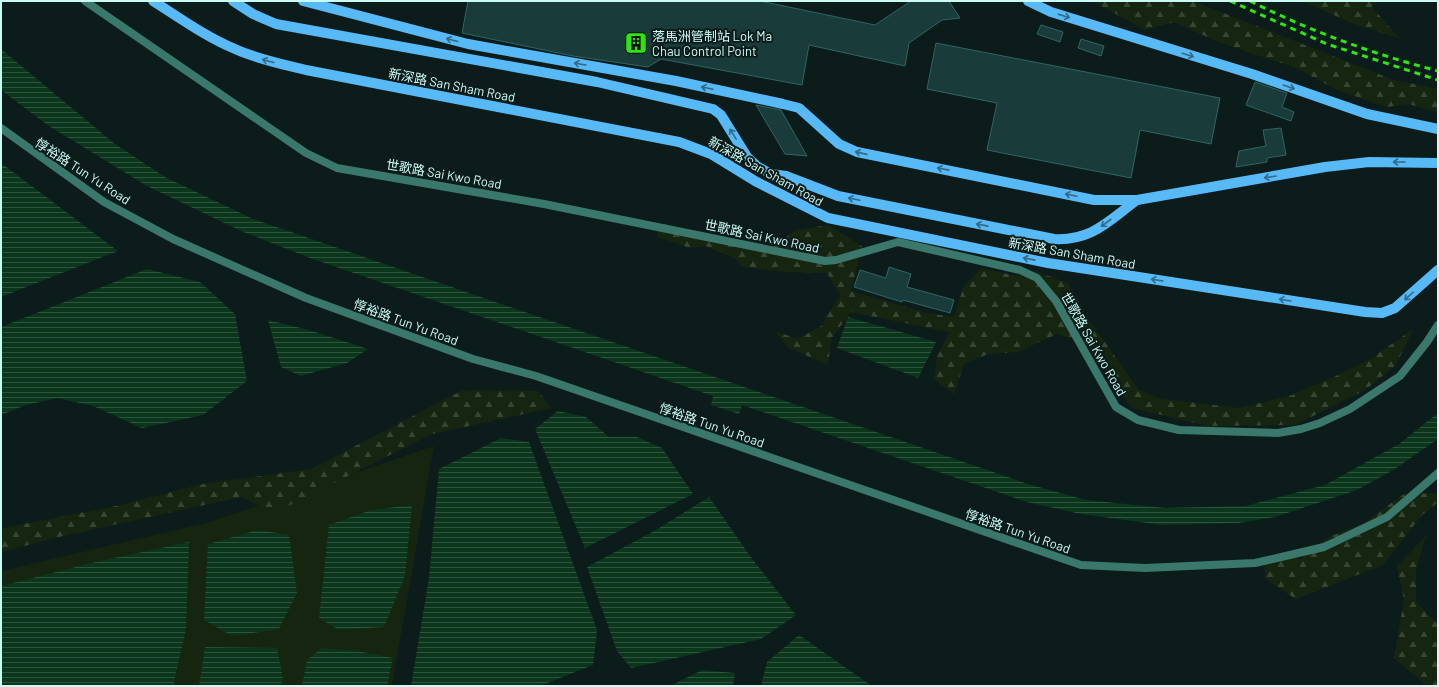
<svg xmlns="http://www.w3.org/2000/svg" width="1439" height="687" font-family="Barlow,'Noto Sans SC',sans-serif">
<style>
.green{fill:#162510}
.forest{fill:url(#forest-firs)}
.water{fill:url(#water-rules)}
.building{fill:#193c3a;stroke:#2d6664}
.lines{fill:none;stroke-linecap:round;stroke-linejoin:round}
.street{stroke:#3a786b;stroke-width:8}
.primary{stroke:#57b9f6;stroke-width:10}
.rail{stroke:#2ce60c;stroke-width:3;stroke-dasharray:6 5;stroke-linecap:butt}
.oneway{stroke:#326a88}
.labels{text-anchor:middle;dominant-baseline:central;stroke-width:4;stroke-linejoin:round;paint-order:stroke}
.poi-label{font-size:13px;fill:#cafcf6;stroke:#0c1c1b;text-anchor:start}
.street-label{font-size:13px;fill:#cafcf6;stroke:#0c1c1b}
</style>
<defs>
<pattern id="forest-firs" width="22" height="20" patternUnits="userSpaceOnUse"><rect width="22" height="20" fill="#162510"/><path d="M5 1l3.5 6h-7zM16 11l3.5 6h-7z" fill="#374633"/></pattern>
<pattern id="water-rules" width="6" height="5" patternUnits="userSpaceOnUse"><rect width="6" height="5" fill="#0b361c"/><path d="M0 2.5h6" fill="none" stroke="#2d543e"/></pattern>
</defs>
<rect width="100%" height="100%" fill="#0c1c1b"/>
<polygon class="green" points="434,446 392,686 1,686 1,571 210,522"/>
<g class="forest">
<polygon points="1092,1 1193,1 1394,80 1438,89 1438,112 1408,104 1387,107 1337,90 1296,68 1216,41 1174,22 1145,30"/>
<polygon points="1302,1 1378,1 1372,7 1400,39 1352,23"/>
<polygon points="658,223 773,247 796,230 828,225 862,246 851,291 927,313 954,317 963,288 981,268 1016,276 1035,271 1068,283 1089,320 1139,390 1162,399 1239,408 1292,395 1336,376 1372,358 1413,329 1396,365 1365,390 1295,425 1208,426 1132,408 1084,342 1057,334 1018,352 988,354 964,364 954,394 934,380 937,357 949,332 851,312 831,339 828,365 787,347 775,331 798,339 821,326 840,295 827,273 786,272 743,267 735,258 705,246 690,248 658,237"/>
<polygon points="463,390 538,391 551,408 432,434 274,513 241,497 63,536 1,552 1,529 3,528 116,506 203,484 311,469"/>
<polygon points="1438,493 1438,502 1422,515 1383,565 1296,599 1265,579 1264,561 1282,552 1300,559 1331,536 1362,524 1404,494"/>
<polygon points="1426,536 1416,571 1416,602 1438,624 1438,686 1427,686 1394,658 1404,599 1397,566"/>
</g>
<g class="water">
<polygon points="1,49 115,144 165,177 253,219 1028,484 1086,500 1165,508 1245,506 1325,485 1399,444 1438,413 1438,439 1395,469 1357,490 1275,517 1238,523 1162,525 1081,514 1027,502 742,405 739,414 711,405 713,396 310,258 241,231 147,186 49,126 1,90"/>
<polygon points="1,163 118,251 1,297"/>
<polygon points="147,269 200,282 235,314 247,381 203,415 142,428 93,406 58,398 26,405 1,415 1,327"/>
<polygon points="848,317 936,342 918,378 837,348"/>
<polygon points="268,320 309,330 368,349 347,363 301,376 281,367"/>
<polygon points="558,411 586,417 609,437 637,437 662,448 693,494 585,548 535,429"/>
<polygon points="501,438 529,442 597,630 593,665 540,686 411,686 429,578 439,469"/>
<polygon points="709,497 753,560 796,615 761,639 631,668 617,651 587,567 656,530"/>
<polygon points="412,505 405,576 384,627 339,630 319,618 329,525 371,510"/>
<polygon points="258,530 289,535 297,593 279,629 232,636 204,620 208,544"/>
<polygon points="189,542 186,629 173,686 1,686 1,586 96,562"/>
<polygon points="799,635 872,686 761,686 767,662"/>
<polygon points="205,647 277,648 283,679 280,686 199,686"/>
<polygon points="322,648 357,651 393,658 387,686 302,686 307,660"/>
<polygon points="702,670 735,673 733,686 670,686"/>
</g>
<g class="building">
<polygon points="468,1 760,1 875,25 911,1 949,1 960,18 942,20 909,43 905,66 809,45 802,85 661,59 648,67 573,56 462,33"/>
<polygon points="1041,25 1063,32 1060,42 1037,34"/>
<polygon points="1081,39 1104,46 1101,56 1078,48"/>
<polygon points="936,43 1220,98 1211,144 1140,130 1131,178 987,150 997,103 927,89"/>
<polygon points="1255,82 1287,93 1282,107 1294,112 1291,121 1246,105"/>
<polygon points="756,105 781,110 807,156 785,154"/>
<polygon points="1281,128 1286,155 1267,158 1267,162 1236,167 1239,151 1266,146 1263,130"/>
<polygon points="889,267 911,274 907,287 954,300 950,313 903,300 902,302 854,287 860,270 886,278"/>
</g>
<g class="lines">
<g class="street">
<polyline points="85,1 306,153 337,168 544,204 825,261 836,260 898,242 1020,270 1037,278 1056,301 1116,407 1138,420 1179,430 1278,433 1301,429 1320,423 1350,409 1400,376 1427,342 1438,325"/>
<polyline points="1,128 104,202 173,239 306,298 473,359 536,376 1081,565 1145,568 1255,563 1324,547 1387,517 1438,473"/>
</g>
<g class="primary">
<path d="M 153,1 C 180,18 206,37 235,49 C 257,59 282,64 306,70 L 679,142 L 711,154 L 755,181 L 828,218 L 1048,263 L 1365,312 L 1382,313 L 1395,308 L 1438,270"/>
<path d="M 233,1 L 253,14 L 276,24 L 597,82 L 713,109 L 721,115 L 747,157 L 758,167 L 771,174 L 786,176 L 838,196 L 1054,239 C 1092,241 1108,221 1137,200"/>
<polyline points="303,1 468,44 676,81 783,104 799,108 839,144 857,152 1094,200 1137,200 1325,167 1369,162 1438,163"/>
<polyline points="1028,1 1051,12 1252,74 1367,114 1438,129"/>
</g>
<g class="rail">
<polyline points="1230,1 1327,44 1438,80"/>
<path d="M 1250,1 C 1310,31 1373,54 1438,71"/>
</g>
</g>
<defs><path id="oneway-shaft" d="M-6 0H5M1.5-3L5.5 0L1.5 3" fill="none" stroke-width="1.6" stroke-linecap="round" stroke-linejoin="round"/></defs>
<g class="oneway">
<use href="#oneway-shaft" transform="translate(1064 16) rotate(17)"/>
<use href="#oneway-shaft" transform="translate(452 40) rotate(-165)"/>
<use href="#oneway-shaft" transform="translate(1188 55) rotate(17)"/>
<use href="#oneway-shaft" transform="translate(268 61) rotate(-165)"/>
<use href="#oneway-shaft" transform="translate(580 64) rotate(-170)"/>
<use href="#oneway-shaft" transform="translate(1289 87) rotate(19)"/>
<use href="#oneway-shaft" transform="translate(707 88) rotate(-168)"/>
<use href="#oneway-shaft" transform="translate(733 134) rotate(-122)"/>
<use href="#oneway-shaft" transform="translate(861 153) rotate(-167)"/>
<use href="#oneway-shaft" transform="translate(1399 162) rotate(-180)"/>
<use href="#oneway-shaft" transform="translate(943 169) rotate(-169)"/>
<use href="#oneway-shaft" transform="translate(1270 177) rotate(171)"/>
<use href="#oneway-shaft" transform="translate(1071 195) rotate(-168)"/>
<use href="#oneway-shaft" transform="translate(854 199) rotate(-168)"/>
<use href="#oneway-shaft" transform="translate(1106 223) rotate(143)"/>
<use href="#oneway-shaft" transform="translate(982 225) rotate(-169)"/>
<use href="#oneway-shaft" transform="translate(1029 259) rotate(-169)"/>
<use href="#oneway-shaft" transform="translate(1157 280) rotate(-171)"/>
<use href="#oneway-shaft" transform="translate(1409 296) rotate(138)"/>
<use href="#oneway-shaft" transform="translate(1285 300) rotate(-171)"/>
</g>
<defs>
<g id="building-square" transform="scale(1.15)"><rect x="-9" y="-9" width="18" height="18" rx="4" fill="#2ce60c" stroke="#0c1c1b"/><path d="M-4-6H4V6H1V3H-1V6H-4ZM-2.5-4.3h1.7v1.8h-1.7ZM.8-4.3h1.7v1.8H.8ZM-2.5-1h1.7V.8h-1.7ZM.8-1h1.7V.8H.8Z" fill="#111"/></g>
</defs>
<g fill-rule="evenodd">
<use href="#building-square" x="636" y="43"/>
</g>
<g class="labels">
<g class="poi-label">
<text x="652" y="36">落馬洲管制站 Lok Ma<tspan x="652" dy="15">Chau Control Point</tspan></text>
</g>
<g class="street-label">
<text transform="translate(452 85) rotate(11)">新深路 San Sham Road</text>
<text transform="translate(83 171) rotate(33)">惇裕路 Tun Yu Road</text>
<text transform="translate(766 171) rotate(29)">新深路 San Sham Road</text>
<text transform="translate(444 174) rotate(10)">世歌路 Sai Kwo Road</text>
<text transform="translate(762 236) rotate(12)">世歌路 Sai Kwo Road</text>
<text transform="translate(1072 253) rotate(10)">新深路 San Sham Road</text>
<text transform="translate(406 322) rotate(20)">惇裕路 Tun Yu Road</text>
<text transform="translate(1094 344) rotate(60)">世歌路 Sai Kwo Road</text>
<text transform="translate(712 425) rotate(19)">惇裕路 Tun Yu Road</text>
<text transform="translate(1018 531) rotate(19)">惇裕路 Tun Yu Road</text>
</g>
</g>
<rect width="1439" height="687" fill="none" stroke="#cafcf6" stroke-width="4"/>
</svg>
